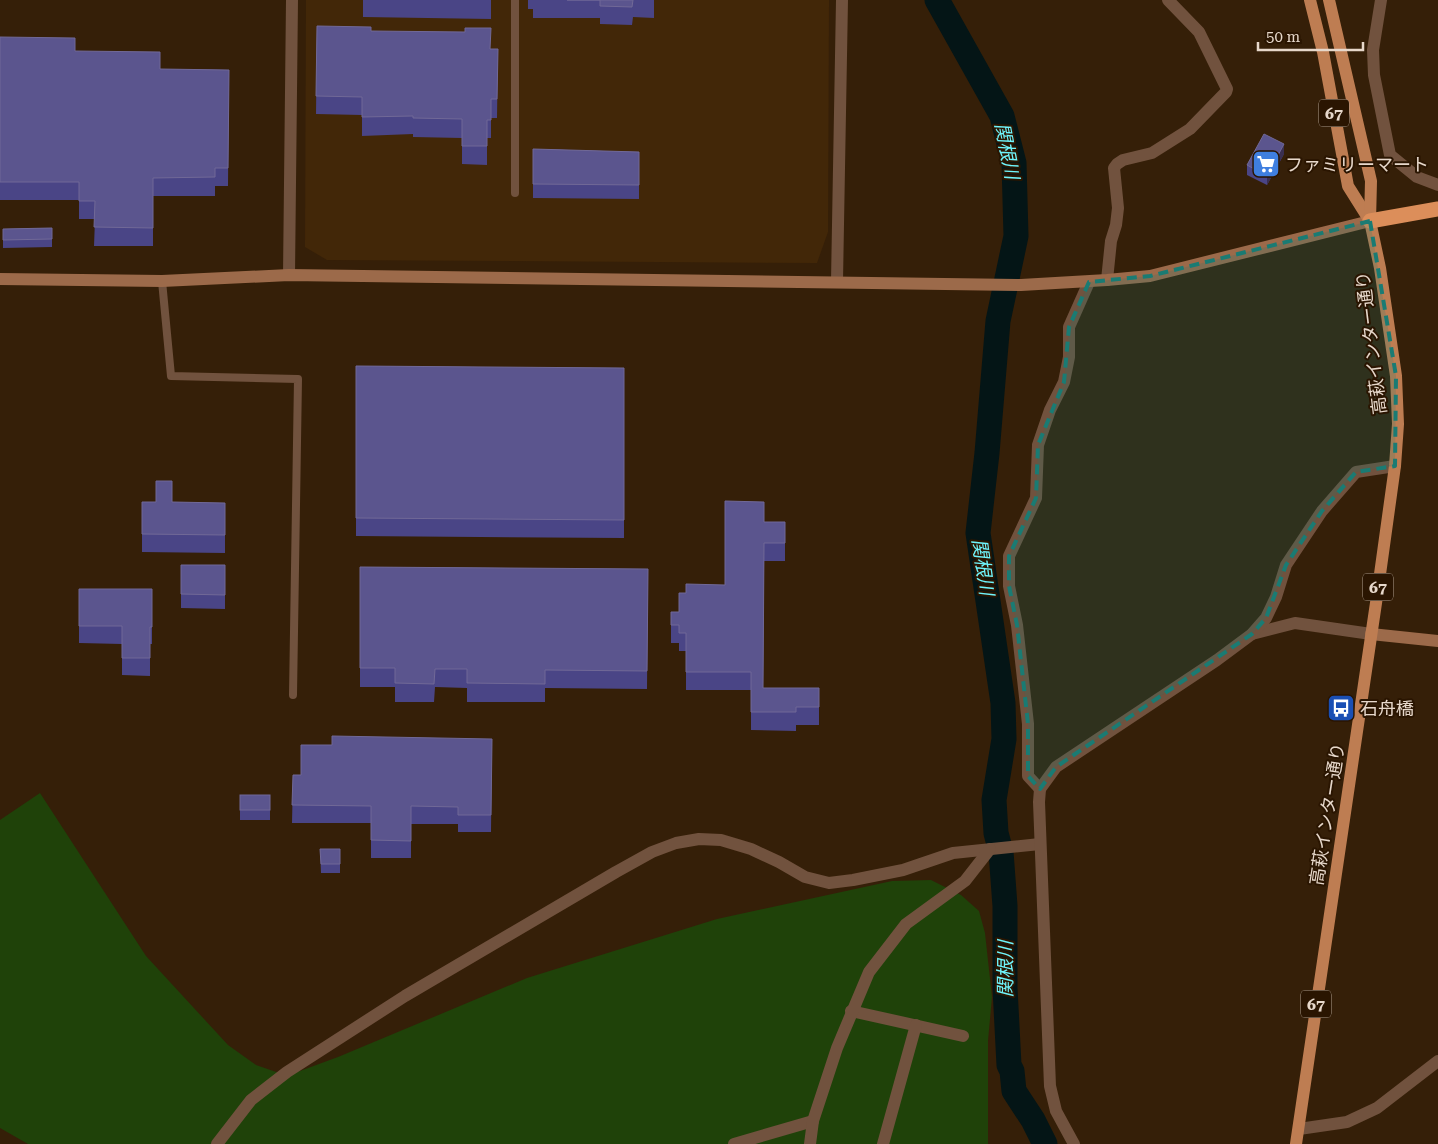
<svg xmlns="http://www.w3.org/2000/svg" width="1438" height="1144" font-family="'Roboto Serif','Noto Sans JP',serif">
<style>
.built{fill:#422708}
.green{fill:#1f4209}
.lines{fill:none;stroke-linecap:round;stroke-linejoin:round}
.river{stroke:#041516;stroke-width:25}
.lane{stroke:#71523e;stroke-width:8}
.street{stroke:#71523e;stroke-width:12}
.secondary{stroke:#9c6a4a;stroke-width:12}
.primary{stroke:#be7d52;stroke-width:12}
.highway{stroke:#dc8e5a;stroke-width:15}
.wall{fill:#4a4586}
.shaded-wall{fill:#3a2f51}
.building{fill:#5b558e;stroke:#716997}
.marked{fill:#1a7b73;fill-opacity:0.2;stroke:#1a7b73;stroke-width:4;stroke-dasharray:10 6;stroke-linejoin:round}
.labels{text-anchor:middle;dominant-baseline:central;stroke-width:4;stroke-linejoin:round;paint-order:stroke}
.shield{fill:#2a1501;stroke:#ae9e8e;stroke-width:1}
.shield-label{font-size:16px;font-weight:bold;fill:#e7d8cb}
.poi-label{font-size:18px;fill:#e7d8cb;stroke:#2a1501;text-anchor:start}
.street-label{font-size:18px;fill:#e7d8cb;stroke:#2a1501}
.water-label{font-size:19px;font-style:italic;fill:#6ff5fc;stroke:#2a1501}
</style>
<rect width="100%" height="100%" fill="#351f08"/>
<polygon class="built" points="306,0 829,0 828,232 817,263 327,260 305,247"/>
<polygon class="green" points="40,793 146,956 228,1045 256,1065 279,1073 300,1071 338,1057 527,978 717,919 892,881 931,880 961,895 979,911 985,933 992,997 988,1041 988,1144 28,1144 0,1128 0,820"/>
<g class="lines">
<polyline class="river" points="937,0 1002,116 1014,163 1016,236 998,321 987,453 978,533 1003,703 1004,739 994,800 996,833 1001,852 1005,906 1005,988 1009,1065 1012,1071 1014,1091 1033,1120 1045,1144"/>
<g class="lane">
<polyline points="515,193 515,0"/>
<polyline points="162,281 171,376 298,379 293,695"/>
</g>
<g class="street">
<polyline points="1381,0 1373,50 1374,75 1390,155 1417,177 1438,185"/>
<polyline points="289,275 292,0"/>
<polyline points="1107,280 1111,241 1116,225 1118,208 1114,168 1117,164 1123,160 1152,153 1190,129 1226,92 1227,89 1199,32 1168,0"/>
<polyline points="837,281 842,0"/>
<polyline points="1252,634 1295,623 1371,634"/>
<polyline points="1040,789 1028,776 1028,724 1017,625 1009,586 1009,556 1036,498 1038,445 1050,410 1064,382 1069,357 1069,327 1089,282"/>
<polyline points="851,1011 963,1036"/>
<polyline points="1299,1129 1347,1122 1377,1108 1438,1061"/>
<polyline points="217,1144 251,1100 287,1072 405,996 616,872 652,852 676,843 699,839 721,840 751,849 779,862 805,877 829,883 853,880 903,870 953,853 1040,844"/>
<polyline points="734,1144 813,1121"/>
<polyline points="810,1144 813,1121 837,1048 869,972 906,924 965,881 990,849"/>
<polyline points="883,1144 916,1025"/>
<polyline points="1074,1144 1056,1111 1050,1086 1039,802 1040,789 1056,767 1217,660 1252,634 1266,618 1276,597 1286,565 1322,511 1356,472 1395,466"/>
</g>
<g class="secondary">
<polyline points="0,279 162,281 289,275 1021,285 1107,280 1150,276 1370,221"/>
<polyline points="1371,634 1438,641"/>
</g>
<g class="primary">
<polyline points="1310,0 1323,52 1348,186 1370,221"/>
<polyline points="1296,1144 1376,603 1395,466 1398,424 1396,376 1380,268 1370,221 1371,181 1329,0"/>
</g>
<polyline class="highway" points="1370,221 1438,209"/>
</g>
<g class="wall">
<polygon points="363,0 491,0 491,19 363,17"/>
<polygon points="528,0 654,0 654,18 633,17 632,25 600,24 600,18 533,18 533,9 528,9"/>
<polygon points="317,26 371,31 491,49 498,49 497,118 491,118 491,138 487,138 487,165 462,164 462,138 413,137 413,134 362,136 362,115 316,114"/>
<polygon points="0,37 75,51 160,69 229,70 228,186 215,186 215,196 153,196 153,246 94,246 95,219 79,219 79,200 0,200"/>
<polygon points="533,149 639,152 639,199 533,198"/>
<polygon points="1284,154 1267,185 1247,175 1247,165"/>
<polygon points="52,228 52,247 3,248 3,229"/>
<polygon points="356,366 624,368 624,538 356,536"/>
<polygon points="142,502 225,503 225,553 142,552"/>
<polygon points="764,522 785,522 785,561 764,561 763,688 819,688 819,725 796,725 796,731 751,730 751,690 686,690 686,651 679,651 679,643 671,643 671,612 679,612 725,585"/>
<polygon points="181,565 225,565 225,609 181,608"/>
<polygon points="360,567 648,569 647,689 545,688 545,702 467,702 467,688 435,687 434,702 395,702 395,687 360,687"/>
<polygon points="79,589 152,589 152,644 150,644 150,676 122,675 122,644 79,643"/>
<polygon points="492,739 491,832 458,832 458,824 411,824 411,858 371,858 371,823 292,823 293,775 301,775"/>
<rect x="240" y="795" width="30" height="25"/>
<polygon points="320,849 340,849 340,873 321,873"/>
</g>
<polygon class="shaded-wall" points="1284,144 1284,154 1267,185 1267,176"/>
<g class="building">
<polygon points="567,0 633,0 632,7 600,6 600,0"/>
<polygon points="317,26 371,27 371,31 465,32 465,28 491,28 490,49 498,49 497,99 491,99 491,120 487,120 487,146 462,146 462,119 413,118 413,116 362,117 362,97 316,96"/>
<polygon points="0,37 75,38 75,51 160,52 160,69 229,70 228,168 215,168 215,177 153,178 153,228 94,227 95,201 79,201 79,182 0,182"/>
<polygon points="1264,134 1284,144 1267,176 1247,165"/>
<polygon points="533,149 639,152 639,185 533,184"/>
<polygon points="52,228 52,239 3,240 3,229"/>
<polygon points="356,366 624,368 624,520 356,518"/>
<polygon points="156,481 172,481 172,502 225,503 225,535 142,534 142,502 156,502"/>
<polygon points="725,501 764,502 764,522 785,522 785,543 764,543 763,688 819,688 819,707 796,707 796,712 751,712 751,672 686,672 686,633 679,633 679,625 671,625 671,612 679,612 679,593 686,593 686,584 725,585"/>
<polygon points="181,565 225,565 225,595 181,594"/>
<polygon points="360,567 648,569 647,671 545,670 545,684 467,683 467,669 435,669 434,684 395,683 395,668 360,668"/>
<polygon points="79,589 152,589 152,627 150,627 150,658 122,658 122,626 79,626"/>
<polygon points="332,736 492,739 491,815 458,815 458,807 411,806 411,841 371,840 371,806 292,805 293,775 301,775 301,745 332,745"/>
<rect x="240" y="795" width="30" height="15"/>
<polygon points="320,849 340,849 340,864 321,864"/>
</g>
<path class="marked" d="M 1370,221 L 1396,376 L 1395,466 L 1356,472 L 1322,511 L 1286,565 L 1266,618 L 1252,634 L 1056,767 L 1040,789 L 1028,776 L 1028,724 L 1017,625 L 1009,586 L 1009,556 L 1036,498 L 1038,445 L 1064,382 L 1069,327 L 1089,282 L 1150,276 Z"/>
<defs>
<g id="supermarket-square" transform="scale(1.4375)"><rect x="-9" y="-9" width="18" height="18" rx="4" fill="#3f7fe0" stroke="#2a1501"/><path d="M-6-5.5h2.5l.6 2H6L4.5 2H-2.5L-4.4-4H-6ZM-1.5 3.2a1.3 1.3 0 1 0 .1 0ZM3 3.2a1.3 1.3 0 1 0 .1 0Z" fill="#fff"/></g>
<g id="bus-square" transform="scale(1.4375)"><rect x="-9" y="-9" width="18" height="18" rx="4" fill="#1a4fb4" stroke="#2a1501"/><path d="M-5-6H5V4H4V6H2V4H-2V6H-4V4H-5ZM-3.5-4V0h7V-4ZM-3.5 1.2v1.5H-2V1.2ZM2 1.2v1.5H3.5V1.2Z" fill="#fff"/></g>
</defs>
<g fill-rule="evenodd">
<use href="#supermarket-square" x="1266" y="164"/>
<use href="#bus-square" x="1341" y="708"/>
</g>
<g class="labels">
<g class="shield">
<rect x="1319" y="99.5" width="30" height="27" rx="4"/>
<rect x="1363" y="573.5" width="30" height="27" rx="4"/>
<rect x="1301" y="990.5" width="30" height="27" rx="4"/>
</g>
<g class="shield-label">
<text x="1334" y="113">67</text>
<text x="1378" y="587">67</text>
<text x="1316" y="1004">67</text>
</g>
<g class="poi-label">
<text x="1285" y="164">ファミリーマート</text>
<text x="1360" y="708">石舟橋</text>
</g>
<g class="street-label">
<text transform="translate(1371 343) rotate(-97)">高萩インター通り</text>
<text transform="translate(1327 814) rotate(-81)">高萩インター通り</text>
</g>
<g class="water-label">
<text transform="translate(1007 151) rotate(79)">関根川</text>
<text transform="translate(983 567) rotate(82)">関根川</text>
<text transform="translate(1005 969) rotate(-90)">関根川</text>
</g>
</g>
<path d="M1258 42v8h105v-8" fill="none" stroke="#e7d8cb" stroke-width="2.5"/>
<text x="1266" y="42" font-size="15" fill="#e7d8cb" stroke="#2a1501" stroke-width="4" paint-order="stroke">50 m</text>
</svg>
